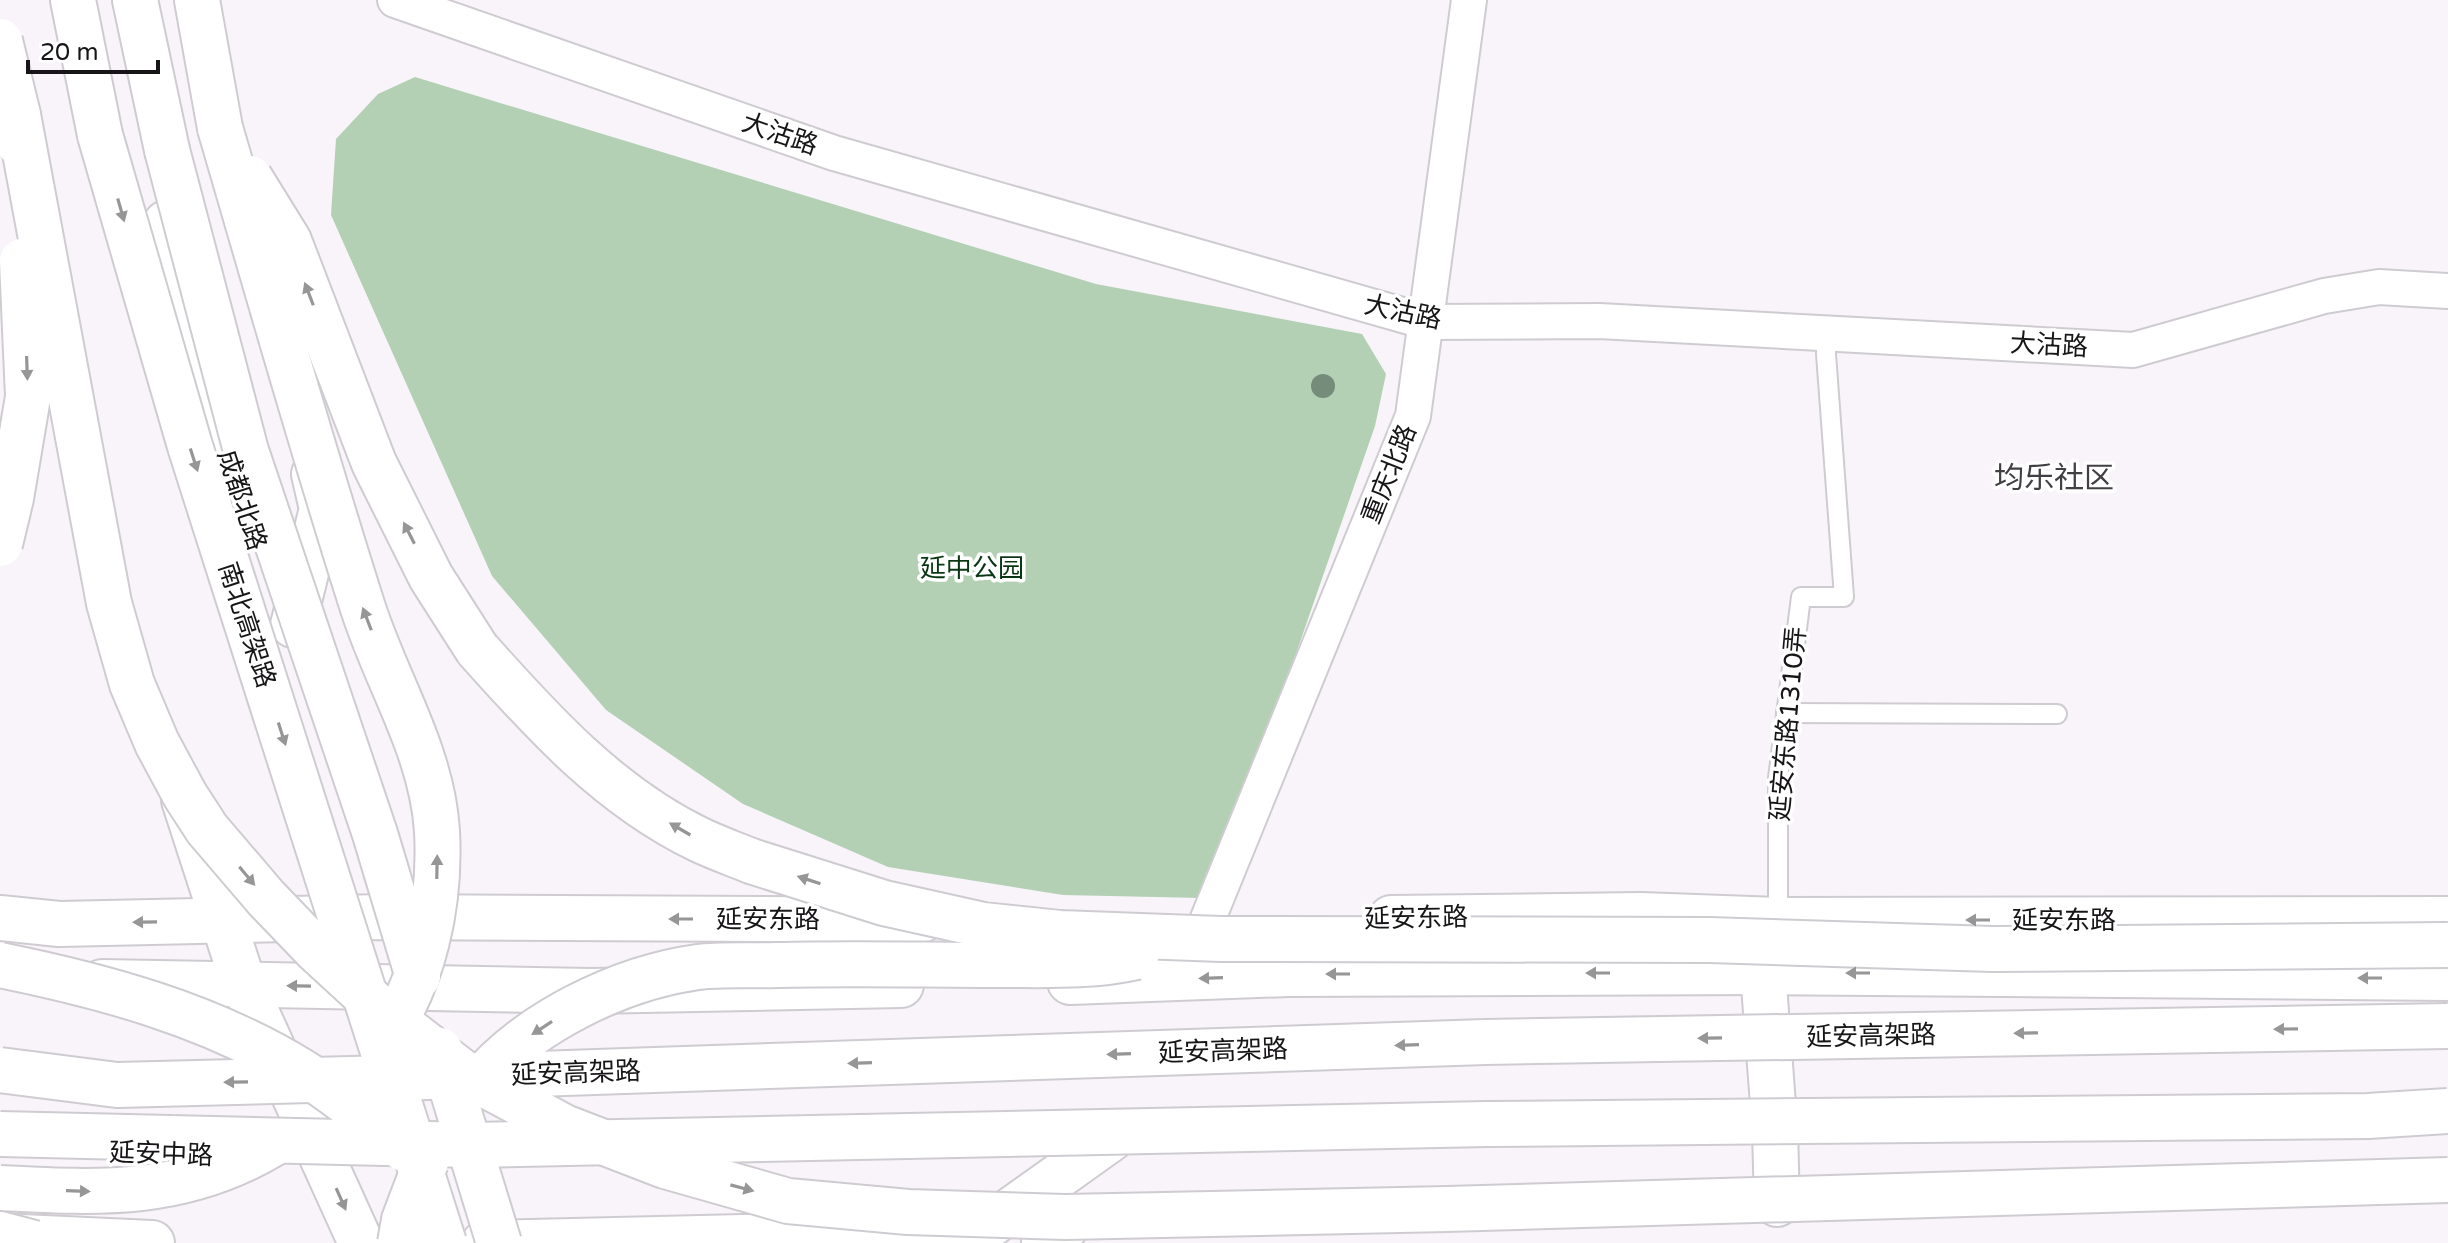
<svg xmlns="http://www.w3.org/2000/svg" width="2448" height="1243" font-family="'Varela Round','Noto Sans SC',sans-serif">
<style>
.green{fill:#b3d0b4}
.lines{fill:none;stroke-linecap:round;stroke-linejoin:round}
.lane-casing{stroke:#cfccd1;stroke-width:22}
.street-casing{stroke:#cfccd1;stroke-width:38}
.primary-casing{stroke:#cfccd1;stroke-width:48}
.highway-casing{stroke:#cfccd1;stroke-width:48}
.lane{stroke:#fff;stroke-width:18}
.street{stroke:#fff;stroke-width:34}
.primary{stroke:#fff;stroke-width:44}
.highway{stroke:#fff;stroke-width:44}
.highway-bridge-casing{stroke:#cfccd1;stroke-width:48;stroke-linecap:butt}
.highway-bridge{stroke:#fff;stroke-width:44}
.tree{fill:#758c7b}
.oneway{fill:#979697}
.labels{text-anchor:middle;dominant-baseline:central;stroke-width:7;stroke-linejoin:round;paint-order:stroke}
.street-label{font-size:26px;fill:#171517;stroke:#fff}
.park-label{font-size:26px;fill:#0a3713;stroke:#fff}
.quarter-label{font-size:30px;fill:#413f43;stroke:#fff}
</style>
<rect width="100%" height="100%" fill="#f8f4fa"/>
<polygon class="green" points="415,77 1096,284 1362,334 1386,374 1375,426 1233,835 1202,898 1063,895 888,867 743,804 606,710 492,576 331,215 336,139 378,94"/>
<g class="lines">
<g class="lane-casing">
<g id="lane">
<polyline points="1786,713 2057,714"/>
<polyline points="1778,920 1778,778 1801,597 1844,597 1826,354 1827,333"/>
</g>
</g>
<g class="street-casing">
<g id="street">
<polyline points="395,0 834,153 1427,322 1599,321 2133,350 2324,296 2379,287 2448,291"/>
<polyline points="1207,921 1413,416 1469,0"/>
</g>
</g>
<g class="primary-casing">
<g id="primary">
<polyline points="166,223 196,361 232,469"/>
<polyline points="293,625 322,509 314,474"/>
<polyline points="184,800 244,985 361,1243"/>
<polyline points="0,918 59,924 384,917 922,920"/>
<polyline points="1391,918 1641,915 1778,920 2448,919"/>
<polyline points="1763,972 1775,1131 1777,1204"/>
<polyline points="102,982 590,991 901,985"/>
<polyline points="1070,982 1288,974 1763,972 2448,978"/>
<polyline points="983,1230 1112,1138"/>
<polyline points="0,1236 152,1243"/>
<polyline points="484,1243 957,1232"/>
<polyline points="1044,1243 1065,1228"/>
</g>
</g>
<g class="highway-casing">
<g id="highway">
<polyline points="73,0 100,135"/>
<polyline points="135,0 167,150"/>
<polyline points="197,0 220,128"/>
<path d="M 477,649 C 542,722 610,797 700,840 C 717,848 734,854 751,861"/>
</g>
</g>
<use href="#lane" class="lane"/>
<use href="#street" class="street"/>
<use href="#primary" class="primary"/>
<use href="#highway" class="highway"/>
<g class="highway-bridge-casing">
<g id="highway-bridge">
<polyline points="0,41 18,115 19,144"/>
<polyline points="18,115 109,603 132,684 157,743 185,795 207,829 266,898 316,950 379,1008 465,1074 564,1127 665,1166 788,1201 908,1212 1065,1217 1447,1209 2448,1180"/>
<path d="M 220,128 C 267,288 312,449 363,608 C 387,683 432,751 437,831 C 441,904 424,984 381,1043"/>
<polyline points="100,135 190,446 444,1243"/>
<polyline points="167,150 246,451 375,834 418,977"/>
<polyline points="250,178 289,241 374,463 431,577 477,649"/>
<polyline points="0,544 11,498 28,397 22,261"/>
<polyline points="751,861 884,903 983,925 1060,933 1221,939 1709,940 1992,949 2448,945"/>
<path d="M 0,965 C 104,986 210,1015 301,1071 C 338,1094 371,1121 404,1149"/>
<polyline points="440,1050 499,1243"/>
<polyline points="0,1070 117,1085 505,1075 1485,1042 2448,1026"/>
<path d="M 476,1085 C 527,1023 619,978 698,967 C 723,964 751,966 777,965 C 852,963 927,965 1003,965 C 1047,965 1093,967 1136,957"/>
<polyline points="0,1134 472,1145 1487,1124 2368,1116 2448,1111"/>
<path d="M 0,1188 C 101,1193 183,1198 273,1144"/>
<polyline points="0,1234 34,1243"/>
<polyline points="400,1243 404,1220 426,1162"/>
</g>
</g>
<use href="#highway-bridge" class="highway-bridge"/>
</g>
<circle class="tree" cx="1323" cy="386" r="12"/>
<defs><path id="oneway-solid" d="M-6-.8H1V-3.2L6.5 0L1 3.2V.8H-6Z" transform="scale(2)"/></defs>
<g class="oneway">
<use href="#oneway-solid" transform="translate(121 210) rotate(74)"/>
<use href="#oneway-solid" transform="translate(309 294) rotate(-111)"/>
<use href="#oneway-solid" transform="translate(27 368) rotate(88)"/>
<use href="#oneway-solid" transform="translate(194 460) rotate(72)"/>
<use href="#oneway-solid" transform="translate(409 533) rotate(-117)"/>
<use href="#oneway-solid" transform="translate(367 619) rotate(-111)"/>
<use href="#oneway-solid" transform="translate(282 734) rotate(72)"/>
<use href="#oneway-solid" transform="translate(680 829) rotate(-150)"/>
<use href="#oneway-solid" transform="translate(437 867) rotate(-89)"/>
<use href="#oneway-solid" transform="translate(247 876) rotate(50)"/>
<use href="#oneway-solid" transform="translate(809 880) rotate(-162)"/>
<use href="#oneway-solid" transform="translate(681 919) rotate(-180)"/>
<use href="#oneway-solid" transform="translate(1978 920) rotate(180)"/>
<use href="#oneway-solid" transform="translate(145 922) rotate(179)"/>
<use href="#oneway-solid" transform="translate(1598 973) rotate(180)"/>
<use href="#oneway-solid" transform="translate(1858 973) rotate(-180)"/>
<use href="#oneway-solid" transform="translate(1338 974) rotate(180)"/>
<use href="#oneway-solid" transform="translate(1211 978) rotate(178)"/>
<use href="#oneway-solid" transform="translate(2370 978) rotate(-180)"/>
<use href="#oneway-solid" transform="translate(299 986) rotate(-179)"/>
<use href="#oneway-solid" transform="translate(542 1028) rotate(147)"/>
<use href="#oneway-solid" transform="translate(2286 1029) rotate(179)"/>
<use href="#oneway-solid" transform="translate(2026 1033) rotate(179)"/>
<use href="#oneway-solid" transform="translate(1710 1038) rotate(179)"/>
<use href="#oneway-solid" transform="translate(1407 1045) rotate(178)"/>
<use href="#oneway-solid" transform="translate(1119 1054) rotate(178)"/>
<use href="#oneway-solid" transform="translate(860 1063) rotate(178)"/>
<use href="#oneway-solid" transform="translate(236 1082) rotate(179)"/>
<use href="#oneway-solid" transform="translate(742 1188) rotate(15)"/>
<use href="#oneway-solid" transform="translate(78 1191) rotate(2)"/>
<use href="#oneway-solid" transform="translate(341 1199) rotate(66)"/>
</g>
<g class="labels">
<g class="street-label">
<text transform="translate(780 134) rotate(19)">大沽路</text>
<text transform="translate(1403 312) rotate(12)">大沽路</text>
<text transform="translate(2049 345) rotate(3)">大沽路</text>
<text transform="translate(1389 474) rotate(-68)">重庆北路</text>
<text transform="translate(242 500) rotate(72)">成都北路</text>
<text transform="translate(247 625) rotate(72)">南北高架路</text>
<text transform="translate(1788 724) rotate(-85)">延安东路1310弄</text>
<text transform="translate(1416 918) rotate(-1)">延安东路</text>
<text x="768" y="919">延安东路</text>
<text x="2064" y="920">延安东路</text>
<text transform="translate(1871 1036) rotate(-1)">延安高架路</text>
<text transform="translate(1223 1051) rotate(-2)">延安高架路</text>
<text transform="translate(576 1073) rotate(-2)">延安高架路</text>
<text transform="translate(161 1154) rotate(2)">延安中路</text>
</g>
<g class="park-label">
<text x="972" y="568">延中公园</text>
</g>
<g class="quarter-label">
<text x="2054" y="478">均乐社区</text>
</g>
</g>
<path d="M28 60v12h130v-12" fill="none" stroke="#171517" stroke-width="4"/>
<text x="40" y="60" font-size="24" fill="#171517" stroke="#ffffff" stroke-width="6" paint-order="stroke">20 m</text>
</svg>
